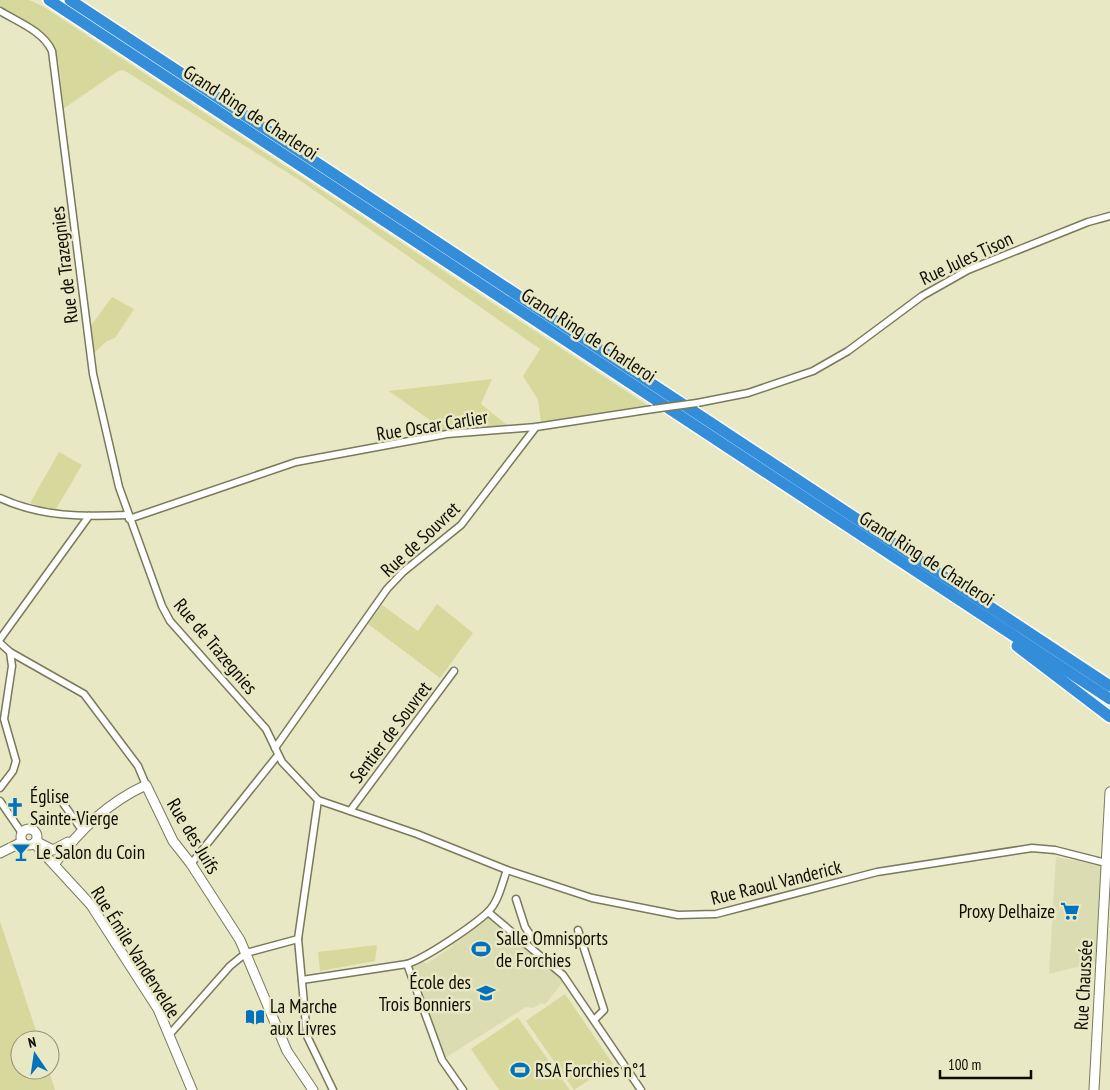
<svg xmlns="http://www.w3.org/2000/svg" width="1110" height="1090" font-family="'PT Sans Narrow',sans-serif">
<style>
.built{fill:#dbdcb2}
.green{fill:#d7d89b}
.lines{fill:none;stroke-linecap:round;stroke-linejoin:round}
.street-casing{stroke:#7a7a5b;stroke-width:9}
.secondary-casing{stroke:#7a7a5b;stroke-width:11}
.highway-casing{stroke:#fff;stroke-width:14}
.street{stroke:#fff;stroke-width:6}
.secondary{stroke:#fff;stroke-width:9}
.highway{stroke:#338dd9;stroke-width:11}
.street-bridge-casing{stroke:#7a7a5b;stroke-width:9;stroke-linecap:butt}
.street-bridge{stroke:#fff;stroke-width:6}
.labels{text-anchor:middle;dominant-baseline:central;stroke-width:5;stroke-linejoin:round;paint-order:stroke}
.street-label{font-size:19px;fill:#0c0c03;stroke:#e8e8c5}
.poi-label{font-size:19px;fill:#0c0c03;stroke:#e8e8c5;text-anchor:start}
</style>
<rect width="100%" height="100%" fill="#e8e8c5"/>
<g class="built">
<polygon points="1056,857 1102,866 1096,962 1049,974"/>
<polygon points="488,912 565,979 545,1005 542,1003 533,1008 526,1007 442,1060 407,964 422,959 426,964 453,946 449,939"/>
</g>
<g class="green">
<path d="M 0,0 L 29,0 L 44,7 L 647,405 L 541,422 L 538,400 L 523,376 L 540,349 L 301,181 L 125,71 L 121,70 L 117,72 L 63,109 C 60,84 63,47 40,30 C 29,21 13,15 0,7 Z"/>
<polygon points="112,297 134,309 115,338 107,341 94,353 89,328"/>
<polygon points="492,379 481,404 508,426 480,428 434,434 430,420 389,391"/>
<polygon points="59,452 82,465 56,509 45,508 30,503"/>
<polygon points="437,604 473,633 440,678 368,624 382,605 418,631"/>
<polygon points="0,921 39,1040 20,1040 20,1070 49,1070 55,1090 0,1090"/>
<polygon points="377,945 375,961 320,971 318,952"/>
<polygon points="565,994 613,1064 574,1090 526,1021"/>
<polygon points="517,1018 518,1018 570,1090 499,1090 471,1049"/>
</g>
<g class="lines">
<g class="street-casing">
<g id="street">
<path d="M 0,11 C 18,22 43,31 52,51 L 93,374 L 119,487 L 162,606 L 170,621 L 266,729 L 282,762 L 318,800 L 417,834 L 507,870 L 592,898 L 678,915 L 716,914 L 877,872 L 1032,848 L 1055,850 L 1106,863"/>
<polyline points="697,403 748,393 813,371 848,351 922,296 968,270 1088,222 1110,216"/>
<path d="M 0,498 C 41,517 83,517 128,515"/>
<polyline points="129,519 296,462 447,434 536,427 653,409"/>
<polyline points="0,639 89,516"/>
<polyline points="0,643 10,652 84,694 138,766 146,785"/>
<polyline points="275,748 387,589 403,572 461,525 536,427"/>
<polyline points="0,788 13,771 16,761 4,719 12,666 10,652"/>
<polyline points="60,799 82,830"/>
<polyline points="318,800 298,939 307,1036 333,1090"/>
<polyline points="0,801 22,833"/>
<polyline points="350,811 454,671"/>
<polyline points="191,864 278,755"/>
<polyline points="516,899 525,927 531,936 525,943"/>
<polyline points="488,912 563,975 641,1090"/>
<polyline points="578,930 604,1010 594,1020"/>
<polyline points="407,964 442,1060 463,1090"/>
<path d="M 302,980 L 407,964 C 426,958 473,926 488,912 C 499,901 502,883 507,870"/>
<polyline points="169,1035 230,966 246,953 298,939"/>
</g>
</g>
<g class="secondary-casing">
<g id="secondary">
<circle cx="29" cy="837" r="8"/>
<polyline points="34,843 91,905 158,1009 192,1090"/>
<polyline points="39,843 53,850 68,842"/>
<polyline points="0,853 22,842"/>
<path d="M 55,863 C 80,830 107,803 146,785 L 173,841 L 191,864 L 240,940 L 287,1051 L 313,1090"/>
<polyline points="1094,1090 1110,792"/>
</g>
</g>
<g class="highway-casing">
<g id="highway">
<polyline points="49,0 1110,699"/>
<polyline points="70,0 1110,686"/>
<polyline points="1017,646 1110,717"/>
</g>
</g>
<use href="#street" class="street"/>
<use href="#secondary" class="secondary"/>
<use href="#highway" class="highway"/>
<g class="street-bridge-casing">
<polyline id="street-bridge" points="653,409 697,403"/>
</g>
<use href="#street-bridge" class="street-bridge"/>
</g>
<defs>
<g id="church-bare" transform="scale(1.5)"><path d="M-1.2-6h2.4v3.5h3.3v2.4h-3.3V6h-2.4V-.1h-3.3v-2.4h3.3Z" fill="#0272bd" stroke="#e8e8c5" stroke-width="2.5" paint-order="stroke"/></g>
<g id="bar-bare" transform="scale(1.5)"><path d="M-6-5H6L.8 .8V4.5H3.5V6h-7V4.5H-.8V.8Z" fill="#0272bd" stroke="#e8e8c5" stroke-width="2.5" paint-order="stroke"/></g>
<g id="supermarket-bare" transform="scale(1.5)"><path d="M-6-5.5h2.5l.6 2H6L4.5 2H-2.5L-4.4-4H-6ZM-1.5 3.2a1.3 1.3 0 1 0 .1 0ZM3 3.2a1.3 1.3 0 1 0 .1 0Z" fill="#0272bd" stroke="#e8e8c5" stroke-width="2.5" paint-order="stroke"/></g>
<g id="stadium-bare" transform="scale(1.5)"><path d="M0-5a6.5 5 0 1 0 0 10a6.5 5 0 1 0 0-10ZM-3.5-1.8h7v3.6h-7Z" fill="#0272bd" stroke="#e8e8c5" stroke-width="2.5" paint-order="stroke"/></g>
<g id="school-bare" transform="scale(1.5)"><path d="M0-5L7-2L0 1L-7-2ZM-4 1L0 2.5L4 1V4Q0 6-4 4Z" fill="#0272bd" stroke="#e8e8c5" stroke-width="2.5" paint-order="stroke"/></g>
<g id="library-bare" transform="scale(1.5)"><path d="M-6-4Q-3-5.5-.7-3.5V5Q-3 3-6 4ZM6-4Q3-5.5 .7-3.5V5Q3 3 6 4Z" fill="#0272bd" stroke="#e8e8c5" stroke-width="2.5" paint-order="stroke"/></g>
</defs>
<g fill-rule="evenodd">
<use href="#church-bare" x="15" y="807"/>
<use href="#bar-bare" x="21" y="852"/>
<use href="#supermarket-bare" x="1070" y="911"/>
<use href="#stadium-bare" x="481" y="949"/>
<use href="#school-bare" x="486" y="993"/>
<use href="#library-bare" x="255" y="1017"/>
<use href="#stadium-bare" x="520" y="1070"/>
</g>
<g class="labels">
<g class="street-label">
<text transform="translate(251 112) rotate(33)">Grand Ring de Charleroi</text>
<text transform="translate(966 258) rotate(-25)">Rue Jules Tison</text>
<text transform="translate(64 265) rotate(-97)">Rue de Trazegnies</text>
<text transform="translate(589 335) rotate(33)">Grand Ring de Charleroi</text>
<text transform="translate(432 425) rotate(-9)">Rue Oscar Carlier</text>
<text transform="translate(420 539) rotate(-43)">Rue de Souvret</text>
<text transform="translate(927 558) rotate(33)">Grand Ring de Charleroi</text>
<text transform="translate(216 646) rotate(50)">Rue de Trazegnies</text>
<text transform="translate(390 732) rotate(-53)">Sentier de Souvret</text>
<text transform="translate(194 836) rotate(59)">Rue des Juifs</text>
<text transform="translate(776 882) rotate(-14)">Rue Raoul Vanderick</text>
<text transform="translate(136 952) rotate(58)">Rue Émile Vandervelde</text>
<text transform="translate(1083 985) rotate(-87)">Rue Chaussée</text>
</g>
<g class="poi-label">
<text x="30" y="796">Église<tspan x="30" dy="22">Sainte-Vierge</tspan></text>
<text x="36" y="852">Le Salon du Coin</text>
<text x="1055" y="911" text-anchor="end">Proxy Delhaize</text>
<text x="496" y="938">Salle Omnisports<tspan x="496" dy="22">de Forchies</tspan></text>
<text x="471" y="982" text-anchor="end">École des<tspan x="471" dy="22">Trois Bonniers</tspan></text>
<text x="270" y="1006">La Marche<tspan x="270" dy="22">aux Livres</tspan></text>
<text x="535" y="1070">RSA Forchies n°1</text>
</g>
</g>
<g transform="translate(35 1055) rotate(347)"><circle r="24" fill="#e8e8c5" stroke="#909077"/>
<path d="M0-4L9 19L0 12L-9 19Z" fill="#0272bd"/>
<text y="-8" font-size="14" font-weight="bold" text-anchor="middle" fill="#0c0c03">N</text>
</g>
<path d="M940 1070v8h91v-8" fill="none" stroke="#0c0c03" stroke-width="2.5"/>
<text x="948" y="1070" font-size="15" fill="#0c0c03" stroke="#e8e8c5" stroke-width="4" paint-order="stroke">100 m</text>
</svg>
